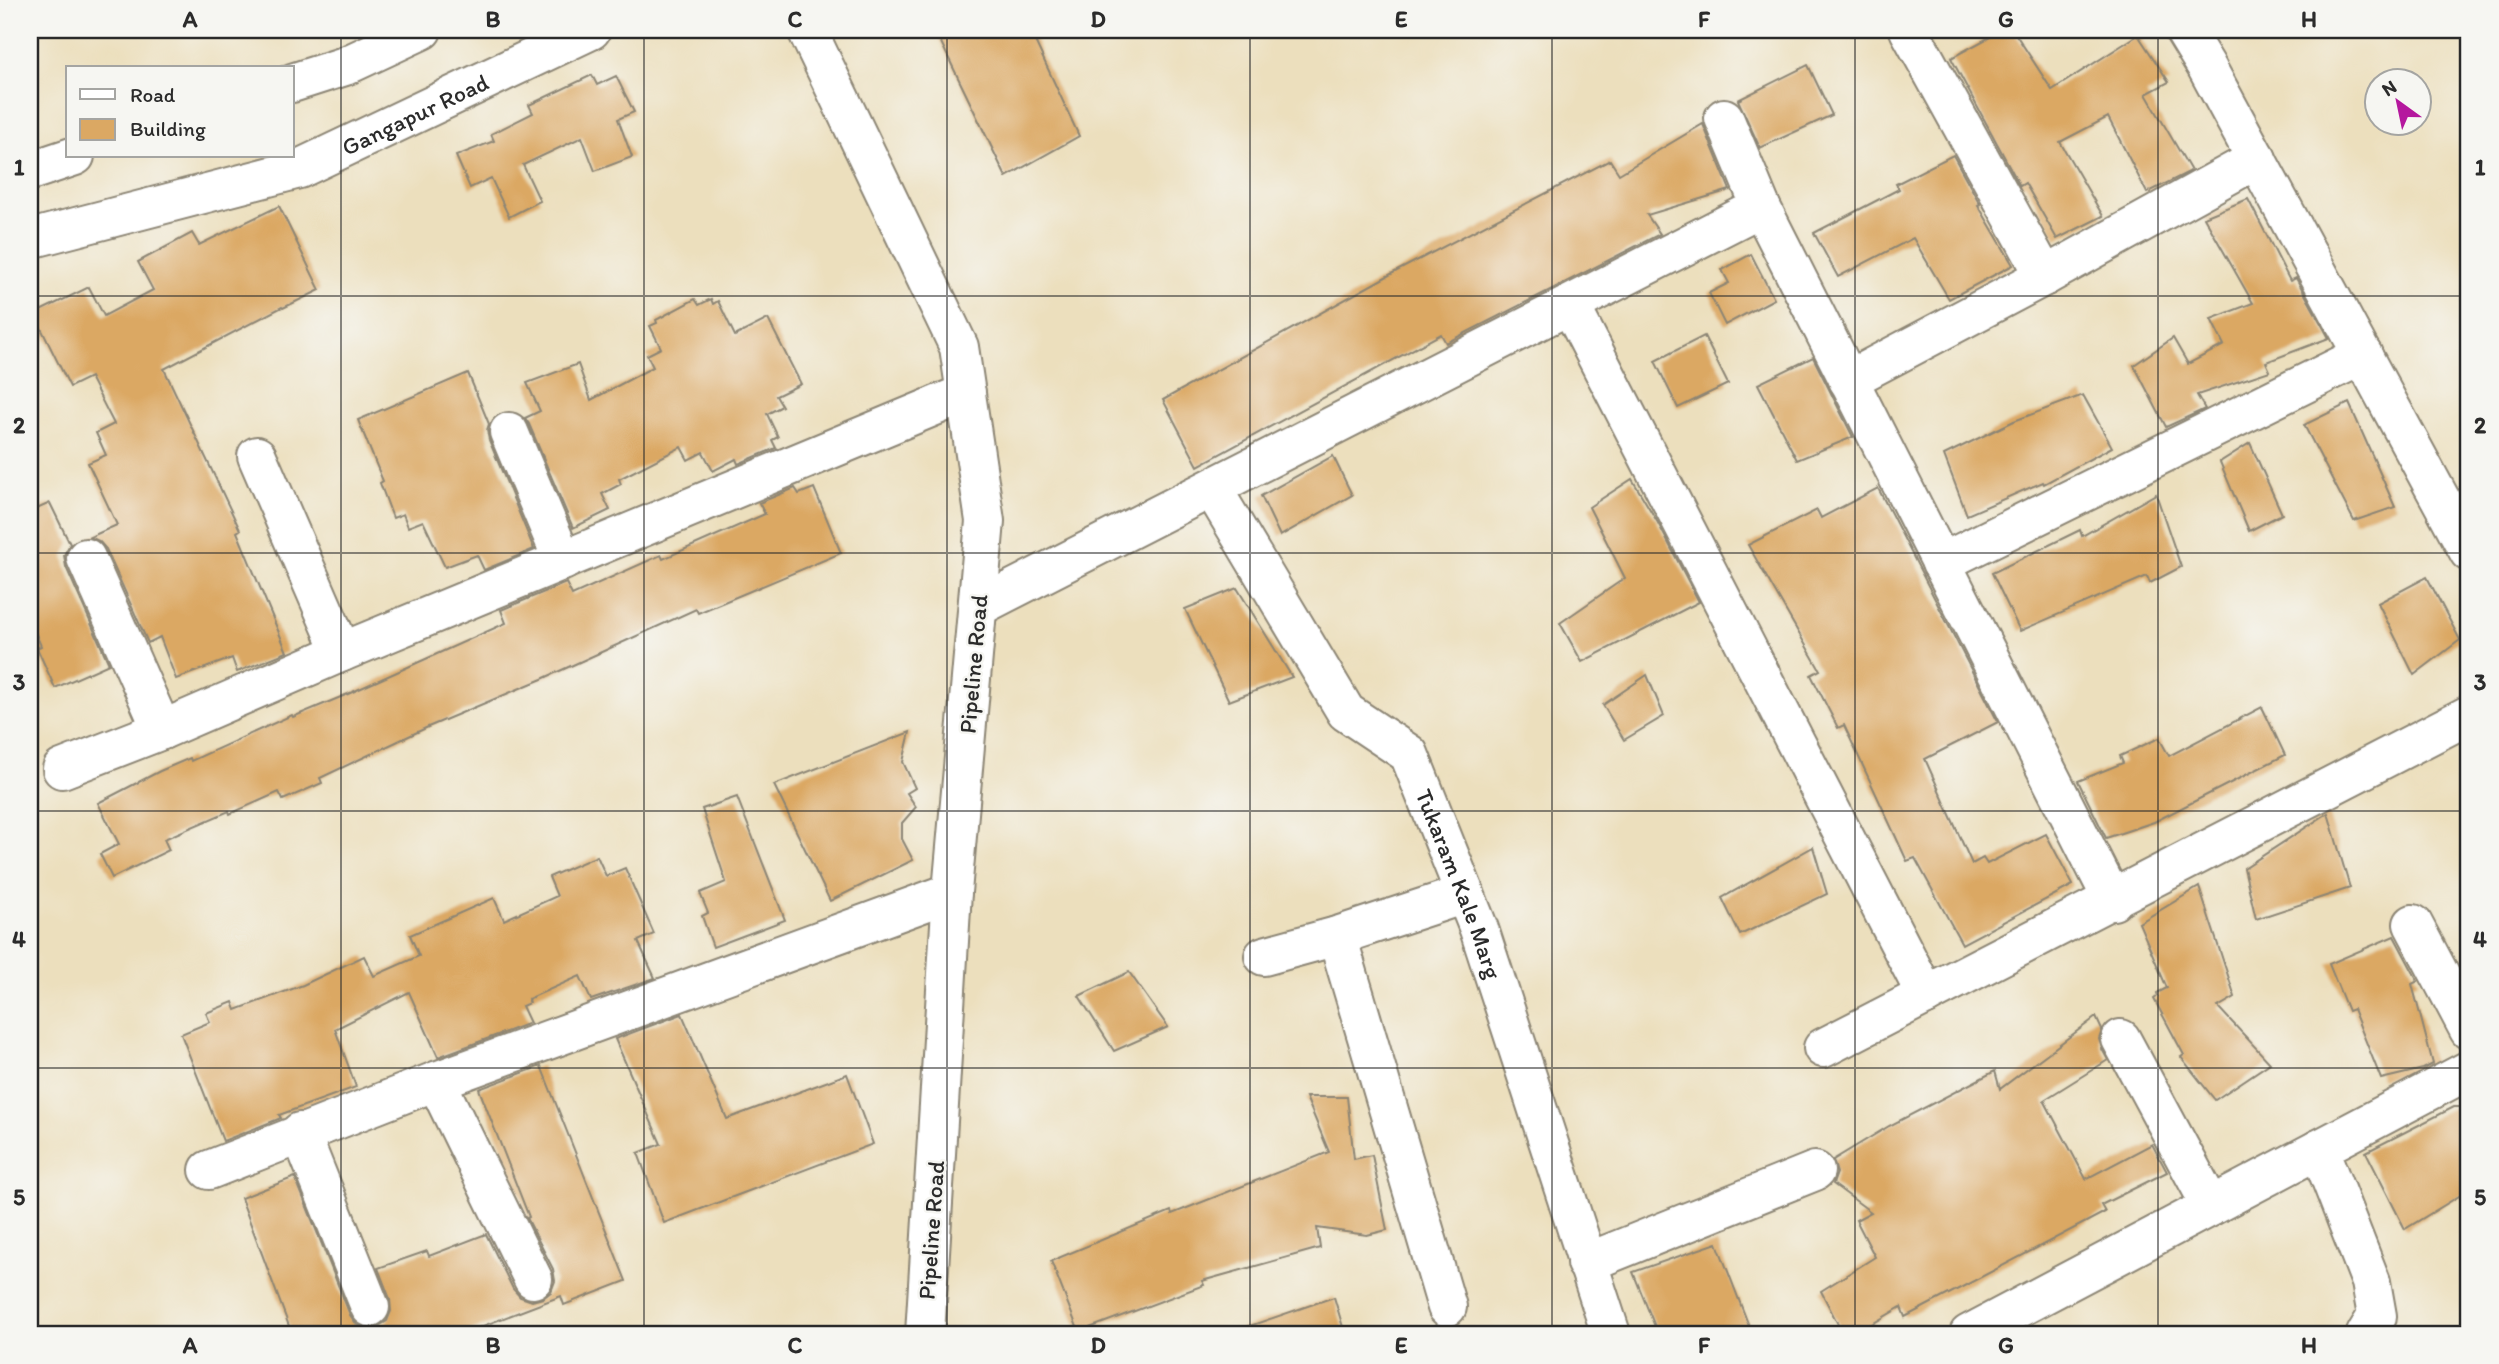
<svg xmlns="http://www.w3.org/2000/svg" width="2499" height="1364" font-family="Itim,sans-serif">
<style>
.building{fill:#dba863}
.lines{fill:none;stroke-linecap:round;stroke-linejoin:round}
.minor-casing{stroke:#8c8574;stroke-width:42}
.major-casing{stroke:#8c8574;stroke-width:42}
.minor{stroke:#fff;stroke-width:38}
.major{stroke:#fff;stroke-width:38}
.grid{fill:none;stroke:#2b2b2b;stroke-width:2;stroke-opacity:0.55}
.labels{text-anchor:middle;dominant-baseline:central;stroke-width:5;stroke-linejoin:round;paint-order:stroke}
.street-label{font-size:24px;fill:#2b2b2b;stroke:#f6f6f2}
.neatline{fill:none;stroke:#2b2b2b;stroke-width:2.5}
.grid-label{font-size:23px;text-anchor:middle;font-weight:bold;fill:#2b2b2b}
</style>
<rect width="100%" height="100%" fill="#f6f6f2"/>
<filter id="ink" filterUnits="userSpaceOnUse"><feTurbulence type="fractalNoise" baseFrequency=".0143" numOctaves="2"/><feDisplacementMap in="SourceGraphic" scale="14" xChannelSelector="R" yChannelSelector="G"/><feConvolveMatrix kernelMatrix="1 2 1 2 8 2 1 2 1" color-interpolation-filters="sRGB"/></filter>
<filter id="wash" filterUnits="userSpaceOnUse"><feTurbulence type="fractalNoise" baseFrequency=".00686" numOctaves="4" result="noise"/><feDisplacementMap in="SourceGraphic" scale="28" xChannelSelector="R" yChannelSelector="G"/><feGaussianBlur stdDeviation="1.57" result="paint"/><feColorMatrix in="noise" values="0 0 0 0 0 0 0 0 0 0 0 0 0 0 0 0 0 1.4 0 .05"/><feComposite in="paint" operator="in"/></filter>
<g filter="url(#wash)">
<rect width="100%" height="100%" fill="#ecdfbd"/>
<g id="blocks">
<g class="building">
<polygon points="935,30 1030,30 1079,136 1006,177"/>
<polygon points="2003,30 2013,30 2052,90 2138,35 2169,82 2146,94 2191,171 2147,193 2108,117 2060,142 2103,216 2057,239 2025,183 2020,186 1951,58"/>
<polygon points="1808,65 1832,115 1760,148 1738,100"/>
<polygon points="592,75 597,85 616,76 634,112 618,119 632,157 595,171 582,137 523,165 540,201 509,217 491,178 470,188 456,156 494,141 491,134 533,113 529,105"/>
<polygon points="1703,124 1730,190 1647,215 1660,234 1446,343 1441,334 1198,466 1163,400 1393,273 1610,160 1619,174"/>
<polygon points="1953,155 1980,204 1978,205 2013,265 1949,299 1913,238 1838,277 1814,233 1899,189 1896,184"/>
<polygon points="2248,199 2290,281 2296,278 2329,338 2266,362 2270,371 2197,395 2205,409 2166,427 2134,365 2173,338 2188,364 2224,345 2211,319 2253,303 2204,217"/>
<polygon points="279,206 320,290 283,308 282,307 164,369 240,530 237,532 287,652 237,672 232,658 176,679 160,637 148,643 106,549 99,541 90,537 117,525 88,463 106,455 96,433 114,424 90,377 70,387 34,314 89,287 104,316 153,290 138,262 192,233 199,245"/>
<polygon points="1751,254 1774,299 1725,325 1709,293 1729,283 1722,270"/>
<polygon points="695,299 699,305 711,299 713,304 718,301 735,336 768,319 801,384 776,396 782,406 767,414 778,437 772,440 776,448 738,464 736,459 713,471 703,452 688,460 681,447 619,479 621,484 602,494 610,510 573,528 529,424 525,418 540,411 527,383 578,364 591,400 653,367 647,355 661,348 650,326 657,323 656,320"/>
<polygon points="1704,336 1728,384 1678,408 1655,361"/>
<polygon points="1813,357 1853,437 1797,460 1758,384"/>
<polygon points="468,373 489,424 487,430 489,440 534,549 484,570 477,555 445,567 423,521 408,527 403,514 393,518 380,483 383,481 358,420"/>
<polygon points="2083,395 2112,447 2044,484 2043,482 1967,515 1944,455 2014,421"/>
<polygon points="2349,403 2395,507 2354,521 2304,425"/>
<polygon points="2250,443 2282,514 2249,531 2220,462"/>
<polygon points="1333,456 1352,495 1280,536 1261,496"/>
<polygon points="1632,479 1658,523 1699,602 1582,662 1560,623 1625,578 1589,507"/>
<polygon points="795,488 799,494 814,488 841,553 698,613 696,609 542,679 428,727 320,778 322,783 283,800 279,792 230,814 229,811 164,839 169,850 112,878 100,854 119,844 98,803 160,771 190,758 191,761 292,715 293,717 348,694 506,623 501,610 566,583 572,595 661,555 663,559 765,514 759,503"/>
<polygon points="1878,488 1998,722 1925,759 1972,864 1983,858 1987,864 2046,834 2073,885 1962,944 1915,858 1907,861 1844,725 1838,728 1811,675 1820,670 1748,545 1817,510 1821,518"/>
<polygon points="2156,494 2181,567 2150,583 2147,576 2020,631 1992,573 2080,530 2082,536"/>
<polygon points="50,503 70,544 64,555 66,567 109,664 55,688 37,648 41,646 30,620 30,512"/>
<polygon points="2427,577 2460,640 2414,675 2378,603"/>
<polygon points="1237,588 1292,677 1229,701 1185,609"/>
<polygon points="1647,675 1664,716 1624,740 1603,705"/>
<polygon points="2262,707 2285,755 2154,822 2106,838 2078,781 2123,763 2120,756 2159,738 2169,756"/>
<polygon points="910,732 903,762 915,788 907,793 916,807 902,823 902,839 913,860 830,901 774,785"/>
<polygon points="737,797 785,920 713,947 702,916 708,913 700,893 726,882 702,809"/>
<polygon points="2328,813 2350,888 2256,919 2244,868"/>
<polygon points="1813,847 1827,894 1740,935 1722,898"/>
<polygon points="597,856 606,876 625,868 654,934 638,941 655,978 591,1000 580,976 528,999 529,1003 522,1006 530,1023 438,1057 409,992 335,1029 356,1087 279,1115 281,1118 223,1141 181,1034 210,1022 206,1013 233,1002 236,1010 303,985 364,956 374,976 419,956 410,935 494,898 504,920 557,896 549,877"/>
<polygon points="2199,887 2235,997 2218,1007 2270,1063 2215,1100 2181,1057 2184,1055 2154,999 2158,996 2157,993 2167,988 2139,923"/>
<polygon points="2394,936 2418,981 2412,984 2433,1064 2423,1069 2381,1079 2353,1009 2348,1011 2329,964"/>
<polygon points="1129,972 1168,1027 1114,1051 1079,996"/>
<polygon points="682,1014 727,1119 847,1074 873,1144 664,1223 638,1153 661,1144 615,1039"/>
<polygon points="2096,1017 2102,1030 2099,1039 2102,1049 2108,1060 2044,1100 2086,1179 2152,1144 2167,1172 2101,1205 2105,1212 1905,1317 1901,1307 1855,1334 1843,1334 1821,1291 1875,1257 1856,1220 1871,1212 1833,1184 1837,1173 1833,1160 1889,1126 1995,1071 2000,1089"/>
<polygon points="541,1066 626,1281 564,1305 561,1296 462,1334 292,1334 241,1198 295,1177 350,1315 357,1325 366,1328 377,1327 387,1321 391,1311 390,1299 378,1268 427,1251 429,1256 486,1234 513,1289 520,1297 532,1301 543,1298 551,1292 555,1281 553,1269 527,1218 529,1217 479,1089"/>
<polygon points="1306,1097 1347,1097 1354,1159 1372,1155 1387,1230 1367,1235 1317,1228 1320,1248 1202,1281 1204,1285 1079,1332 1051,1261 1171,1211 1172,1214 1329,1152"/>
<polygon points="2454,1107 2464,1107 2469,1116 2469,1190 2405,1229 2366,1152"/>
<polygon points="1717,1243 1752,1334 1658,1334 1633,1272"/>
<polygon points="1334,1297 1345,1334 1238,1334 1238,1330"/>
</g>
</g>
</g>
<g filter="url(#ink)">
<use href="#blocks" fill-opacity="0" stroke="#8c8574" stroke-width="2"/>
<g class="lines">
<g class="minor-casing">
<g id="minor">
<polyline points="807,30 959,347 985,521 952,892 925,1334"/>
<polyline points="1909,30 2045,276 2257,159"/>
<polyline points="2184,30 2206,66 2469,552"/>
<polyline points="1724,118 1761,207 2113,901"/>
<polyline points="1570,305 1926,995"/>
<polyline points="1848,380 2045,276"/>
<polyline points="509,432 563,561"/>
<polyline points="257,456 342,652"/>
<path id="s1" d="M 1212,488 L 1346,712 L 1409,754 L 1479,929 L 1611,1334"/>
<polyline points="86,558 162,730"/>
<polyline points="1941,563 2363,355"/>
<polyline points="978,607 1761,207"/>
<polyline points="62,769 162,730 342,652 966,393"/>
<polyline points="2413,924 2469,1030"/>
<polyline points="1264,956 1337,936"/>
<polyline points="2121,1039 2211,1206"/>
<polyline points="1823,1048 2469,715"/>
<polyline points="436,1081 533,1279"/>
<polyline points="300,1132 370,1307"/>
<polyline points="2319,1149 2371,1282 2377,1316 2366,1334"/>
<polyline points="209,1170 436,1081 952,892"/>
<polyline points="1586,1263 1815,1171"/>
<polyline points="1447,1307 1337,936 1465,894"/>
<polyline points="1969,1334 2469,1070"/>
</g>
</g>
<g class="major-casing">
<g id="major">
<polyline points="292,83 345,66 422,30"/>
<polyline points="30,171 75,156"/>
<path id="s2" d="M 30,239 L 299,169 L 591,30"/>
</g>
</g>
<use href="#minor" class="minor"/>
<use href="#major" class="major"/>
</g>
</g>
<path class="grid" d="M 341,30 L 341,1334M 644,30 L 644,1334M 947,30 L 947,1334M 1250,30 L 1250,1334M 1552,30 L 1552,1334M 1855,30 L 1855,1334M 2158,30 L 2158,1334M 30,296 L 2469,296M 30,553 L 2469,553M 30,811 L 2469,811M 30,1068 L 2469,1068"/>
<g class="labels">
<g class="street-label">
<text stroke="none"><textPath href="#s2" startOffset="406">Gangapur Road</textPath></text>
<text transform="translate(973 664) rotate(-85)">Pipeline Road</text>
<text stroke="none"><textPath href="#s1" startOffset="476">Tukaram Kale Marg</textPath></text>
<text transform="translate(931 1230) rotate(-86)">Pipeline Road</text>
</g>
</g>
<rect width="2499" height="1364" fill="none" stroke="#f6f6f2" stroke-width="77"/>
<rect x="66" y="66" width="228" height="91" fill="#f6f6f2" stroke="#a5a5a2" stroke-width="2"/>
<rect x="80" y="89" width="35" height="10" fill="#ffffff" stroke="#a5a5a2" stroke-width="2"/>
<text x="130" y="102" font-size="21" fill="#2b2b2b">Road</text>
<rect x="80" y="119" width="35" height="21" fill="#dba863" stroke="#a5a5a2" stroke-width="2"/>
<text x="130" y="136" font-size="21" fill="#2b2b2b">Building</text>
<g transform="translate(2398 102) rotate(327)"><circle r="33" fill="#f6f6f2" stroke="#a5a5a2" stroke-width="2"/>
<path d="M0-5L12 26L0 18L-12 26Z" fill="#b5179e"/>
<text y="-10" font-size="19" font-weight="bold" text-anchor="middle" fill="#2b2b2b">N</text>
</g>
<rect x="38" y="38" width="2422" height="1288" class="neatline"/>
<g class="grid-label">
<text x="190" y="27">A</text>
<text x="493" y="27">B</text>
<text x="795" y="27">C</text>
<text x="1098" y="27">D</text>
<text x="1401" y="27">E</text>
<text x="1704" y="27">F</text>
<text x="2006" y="27">G</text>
<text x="2309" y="27">H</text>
<text x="19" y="175">1</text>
<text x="2480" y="175">1</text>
<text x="19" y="433">2</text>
<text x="2480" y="433">2</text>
<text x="19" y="690">3</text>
<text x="2480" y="690">3</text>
<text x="19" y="947">4</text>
<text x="2480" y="947">4</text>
<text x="19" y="1205">5</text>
<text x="2480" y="1205">5</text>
<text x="190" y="1353">A</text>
<text x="493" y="1353">B</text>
<text x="795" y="1353">C</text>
<text x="1098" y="1353">D</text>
<text x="1401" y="1353">E</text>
<text x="1704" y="1353">F</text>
<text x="2006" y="1353">G</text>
<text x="2309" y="1353">H</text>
</g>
</svg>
